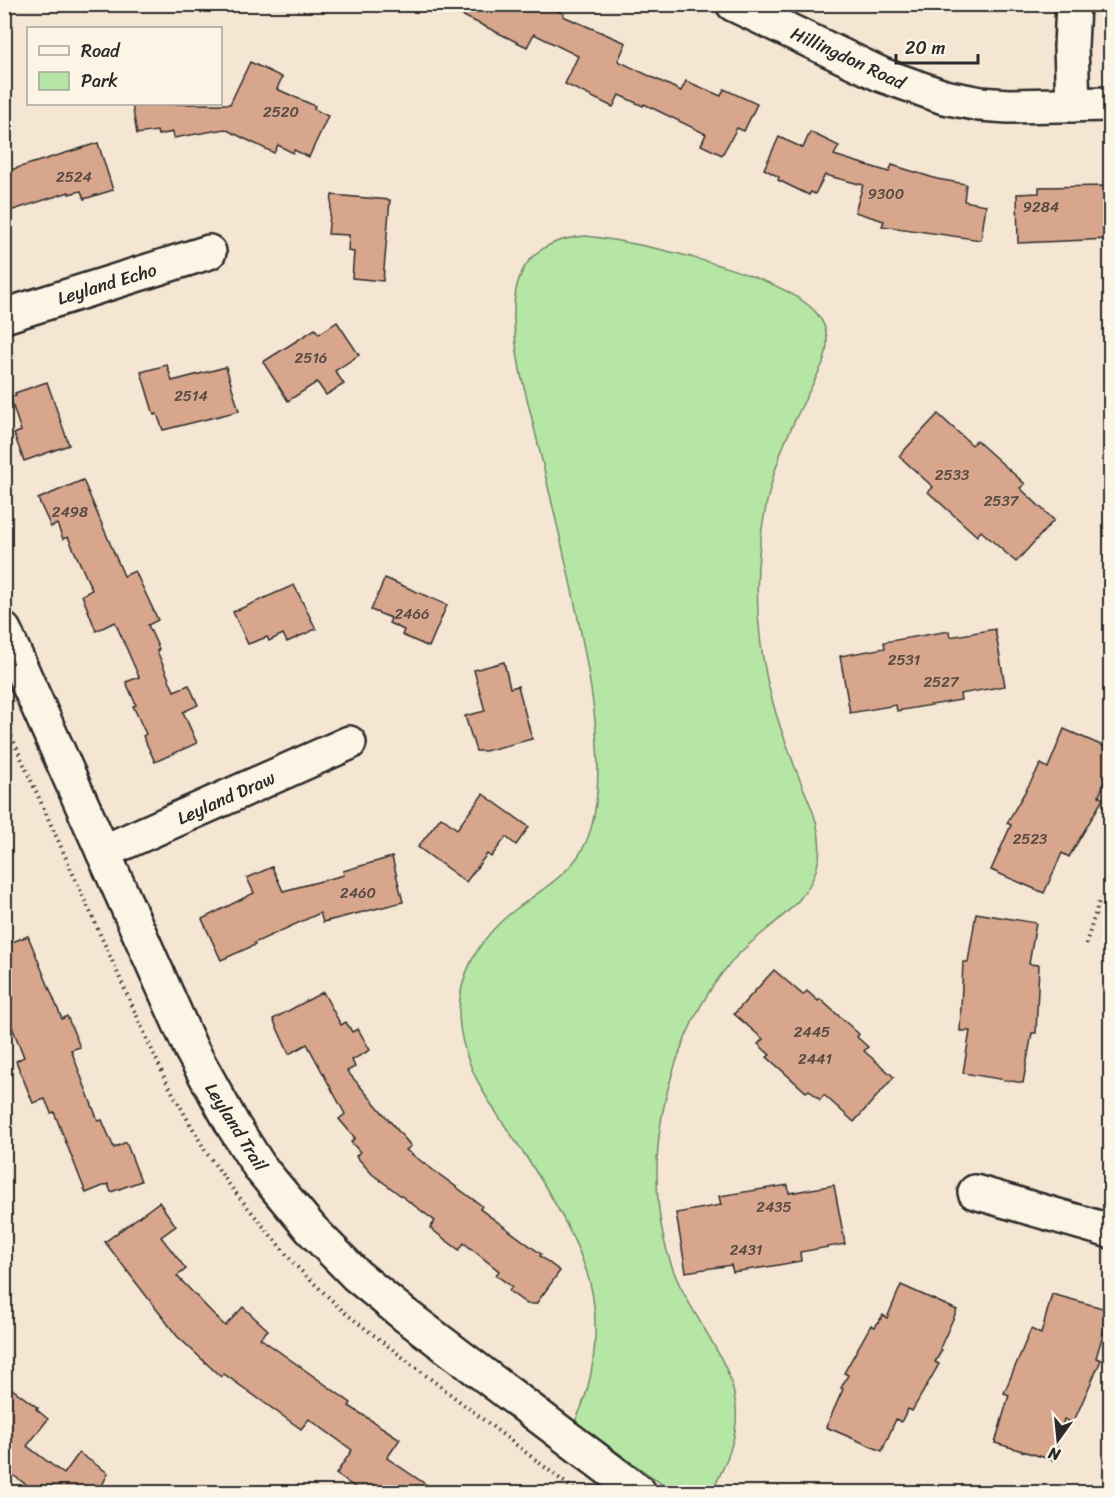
<svg xmlns="http://www.w3.org/2000/svg" width="1115" height="1497" font-family="Sriracha,sans-serif">
<style>
.green{fill:#b5e6a5;stroke:#708868;stroke-width:1.5}
.building{fill:#d8a68c;stroke:#2b2b2b;stroke-width:1.5}
.lines{fill:none;stroke-linecap:round;stroke-linejoin:round}
.minor-casing{stroke:#2b2b2b;stroke-width:38}
.path{stroke:#2b2b2b;stroke-width:4;stroke-dasharray:1.5 4.5;stroke-linecap:butt}
.minor{stroke:#fcf5e5;stroke-width:33}
.labels{text-anchor:middle;dominant-baseline:central;stroke-width:4.5;stroke-linejoin:round;paint-order:stroke}
.number-label{font-size:15px;fill:#564a43}
.street-label{font-size:18px;fill:#2b2b2b;stroke:#fcf5e5}
</style>
<rect width="100%" height="100%" fill="#f5e5d3"/>
<filter id="ink" filterUnits="userSpaceOnUse"><feTurbulence type="fractalNoise" baseFrequency=".0167" numOctaves="2"/><feDisplacementMap in="SourceGraphic" scale="12" xChannelSelector="R" yChannelSelector="G"/><feConvolveMatrix kernelMatrix="1 2 1 2 8 2 1 2 1" color-interpolation-filters="sRGB"/></filter>
<g filter="url(#ink)">
<path class="green" d="M 586,236 C 638,242 787,274 818,315 C 829,329 829,347 823,363 C 809,394 790,425 779,458 C 749,549 750,638 781,729 C 787,745 792,760 798,775 C 809,803 823,827 819,858 C 812,906 764,926 734,959 C 685,1013 656,1103 657,1175 C 657,1210 663,1246 676,1277 C 696,1325 741,1368 736,1423 C 734,1447 722,1471 712,1492 L 673,1492 L 575,1422 C 593,1385 599,1338 593,1298 C 586,1250 548,1189 521,1149 C 495,1111 466,1074 460,1027 C 454,978 479,937 516,909 C 542,889 573,873 586,842 C 618,771 577,613 560,537 C 547,483 535,429 521,375 C 509,311 502,242 586,236 Z"/>
<g class="building">
<polygon points="439,4 545,4 564,14 563,16 626,43 618,61 681,91 686,81 721,96 724,89 757,104 744,131 737,128 722,155 701,145 706,134 644,104 643,106 619,95 613,107 565,84 578,56 534,34 527,47"/>
<polygon points="250,62 282,77 277,89 315,106 314,109 328,116 309,157 294,150 293,153 278,145 274,153 225,129 174,138 173,132 158,135 157,131 137,134 132,104 230,104"/>
<polygon points="810,132 839,146 834,155 889,172 892,165 937,179 966,184 964,201 986,205 981,240 882,226 884,221 855,212 863,185 825,175 815,194 811,192 809,195 778,180 779,177 764,169 779,137 803,148"/>
<polygon points="98,143 113,190 84,199 81,191 69,194 69,192 4,213 4,172"/>
<polygon points="1110,186 1110,239 1018,243 1017,194 1039,193 1039,187"/>
<polygon points="332,195 390,200 383,281 352,278 354,252 348,251 349,235 328,234"/>
<polygon points="337,322 359,355 335,371 344,384 326,395 317,382 288,401 263,362 315,329 319,334"/>
<polygon points="167,365 172,381 226,367 239,411 163,430 157,414 154,415 141,372"/>
<polygon points="47,382 69,445 24,461 14,434 21,431 10,397 16,395 15,393"/>
<polygon points="938,414 972,445 976,440 1025,484 1020,488 1054,520 1016,562 981,531 977,536 928,492 933,487 899,456"/>
<polygon points="83,480 124,576 135,571 158,620 148,625 159,649 157,651 174,691 189,685 198,705 183,712 197,743 155,762 143,736 146,734 133,706 136,705 126,682 139,677 115,622 96,631 82,595 92,590 68,537 63,539 57,524 51,527 38,499"/>
<polygon points="385,578 447,605 429,647 402,635 404,630 389,623 391,618 371,610"/>
<polygon points="294,585 316,629 287,642 283,634 269,641 267,637 248,644 233,612"/>
<polygon points="995,629 1005,686 960,694 961,700 897,711 896,705 850,713 840,656 885,648 884,642 949,631 950,637"/>
<polygon points="504,662 510,688 518,686 532,739 485,751 476,751 465,716 485,711 474,670"/>
<polygon points="1064,729 1110,749 1110,768 1099,796 1103,799 1069,857 1062,853 1044,893 991,870 1011,825 1007,823 1041,764 1048,768"/>
<polygon points="483,794 529,827 516,845 506,837 491,857 487,854 466,882 418,847 441,817 457,829"/>
<polygon points="392,857 403,902 323,922 320,913 254,943 255,945 221,960 202,919 254,893 247,878 272,867 283,891 344,875 343,871"/>
<polygon points="976,913 1036,923 1029,964 1039,965 1036,1033 1032,1033 1023,1083 963,1073 970,1031 960,1031 963,962 968,962"/>
<polygon points="28,936 62,1019 67,1016 80,1047 71,1050 98,1121 102,1120 114,1148 126,1142 141,1181 111,1192 108,1184 86,1193 54,1112 51,1113 45,1099 33,1103 16,1061 24,1057 4,1007 4,945"/>
<polygon points="774,970 803,995 807,991 818,1001 820,999 859,1034 857,1037 868,1047 864,1051 894,1077 854,1122 824,1095 820,1100 809,1090 806,1092 767,1057 770,1055 758,1044 763,1039 734,1014"/>
<polygon points="323,992 341,1025 346,1022 352,1032 358,1029 370,1050 352,1060 355,1067 347,1071 411,1146 406,1150 482,1206 480,1209 541,1254 540,1256 560,1271 536,1304 527,1304 509,1291 512,1287 496,1275 499,1271 464,1243 459,1250 430,1228 435,1221 372,1174 356,1156 360,1152 351,1142 355,1138 339,1119 345,1114 307,1044 289,1054 273,1019"/>
<polygon points="788,1185 789,1193 834,1185 845,1244 800,1252 801,1261 767,1267 733,1272 731,1265 686,1272 676,1213 721,1205 719,1196"/>
<polygon points="159,1202 176,1226 161,1237 186,1269 177,1276 225,1326 243,1307 268,1330 260,1338 351,1403 349,1406 400,1439 387,1458 437,1492 362,1492 336,1474 352,1450 309,1419 301,1429 224,1374 221,1377 177,1336 105,1242"/>
<polygon points="901,1285 957,1310 940,1348 942,1350 935,1362 939,1364 912,1411 908,1409 901,1422 896,1419 882,1451 826,1427 843,1389 841,1388 848,1375 844,1373 871,1325 875,1327 883,1315 887,1318"/>
<polygon points="1052,1294 1110,1310 1096,1358 1101,1360 1073,1423 1064,1419 1053,1460 995,1443 1009,1395 1004,1393 1031,1329 1041,1334"/>
<polygon points="4,1383 38,1408 36,1409 48,1419 27,1446 64,1474 79,1453 108,1473 99,1492 37,1492 7,1471 4,1475"/>
</g>
<g class="lines">
<g class="minor-casing">
<g id="minor">
<polyline points="733,4 882,75 944,97 980,104 1008,106 1110,104"/>
<polyline points="1073,4 1071,46 1073,105"/>
<polyline points="4,316 209,252"/>
<polyline points="4,630 191,1049 234,1127 261,1169 311,1229 356,1275 405,1315 639,1492"/>
<polyline points="103,852 349,743"/>
<polyline points="975,1192 1110,1231"/>
</g>
</g>
<g class="path">
<polyline points="4,720 166,1081 206,1152 231,1187 296,1266 344,1312 577,1492"/>
<polyline points="1086,944 1100,898"/>
</g>
<use href="#minor" class="minor"/>
</g>
</g>
<g class="labels">
<g class="number-label">
<text x="281" y="112">2520</text>
<text x="74" y="177">2524</text>
<text x="886" y="194">9300</text>
<text x="1041" y="207">9284</text>
<text x="311" y="358">2516</text>
<text x="191" y="396">2514</text>
<text x="952" y="475">2533</text>
<text x="1001" y="501">2537</text>
<text x="70" y="512">2498</text>
<text x="412" y="614">2466</text>
<text x="904" y="660">2531</text>
<text x="941" y="682">2527</text>
<text x="1030" y="839">2523</text>
<text x="358" y="893">2460</text>
<text x="812" y="1032">2445</text>
<text x="815" y="1059">2441</text>
<text x="774" y="1207">2435</text>
<text x="746" y="1250">2431</text>
</g>
<g class="street-label">
<text transform="translate(848 58) rotate(25)">Hillingdon Road</text>
<text transform="translate(107 284) rotate(-17)">Leyland Echo</text>
<text transform="translate(226 798) rotate(-24)">Leyland Draw</text>
<text transform="translate(236 1127) rotate(58)">Leyland Trail</text>
</g>
</g>
<rect width="1115" height="1497" fill="none" stroke="#fcf5e5" stroke-width="24"/>
<rect x="12" y="12" width="1091" height="1473" fill="none" stroke="#2b2b2b" stroke-width="2" filter="url(#ink)"/>
<rect x="27" y="27" width="195" height="78" fill="#fcf5e5" stroke="#a8a49b" stroke-width="1.5"/>
<rect x="39" y="46" width="30" height="9" fill="#fcf5e5" stroke="#a8a49b" stroke-width="1.5"/>
<text x="81" y="57" font-size="18" fill="#2b2b2b">Road</text>
<rect x="39" y="72" width="30" height="18" fill="#b5e6a5" stroke="#a8a49b" stroke-width="1.5"/>
<text x="81" y="87" font-size="18" fill="#2b2b2b">Park</text>
<g transform="translate(1058 1440) rotate(195)" stroke="#fcf5e5" stroke-width="4.5" paint-order="stroke">
<path d="M0-4.5L10 22L0 15L-10 22Z" fill="#2b2b2b"/>
<text y="-9" font-size="16" font-weight="bold" text-anchor="middle" fill="#2b2b2b">N</text>
</g>
<path d="M896 54v9h82v-9" fill="none" stroke="#2b2b2b" stroke-width="3"/>
<text x="905" y="54" font-size="18" fill="#2b2b2b" stroke="#fcf5e5" stroke-width="4.5" paint-order="stroke">20 m</text>
</svg>
